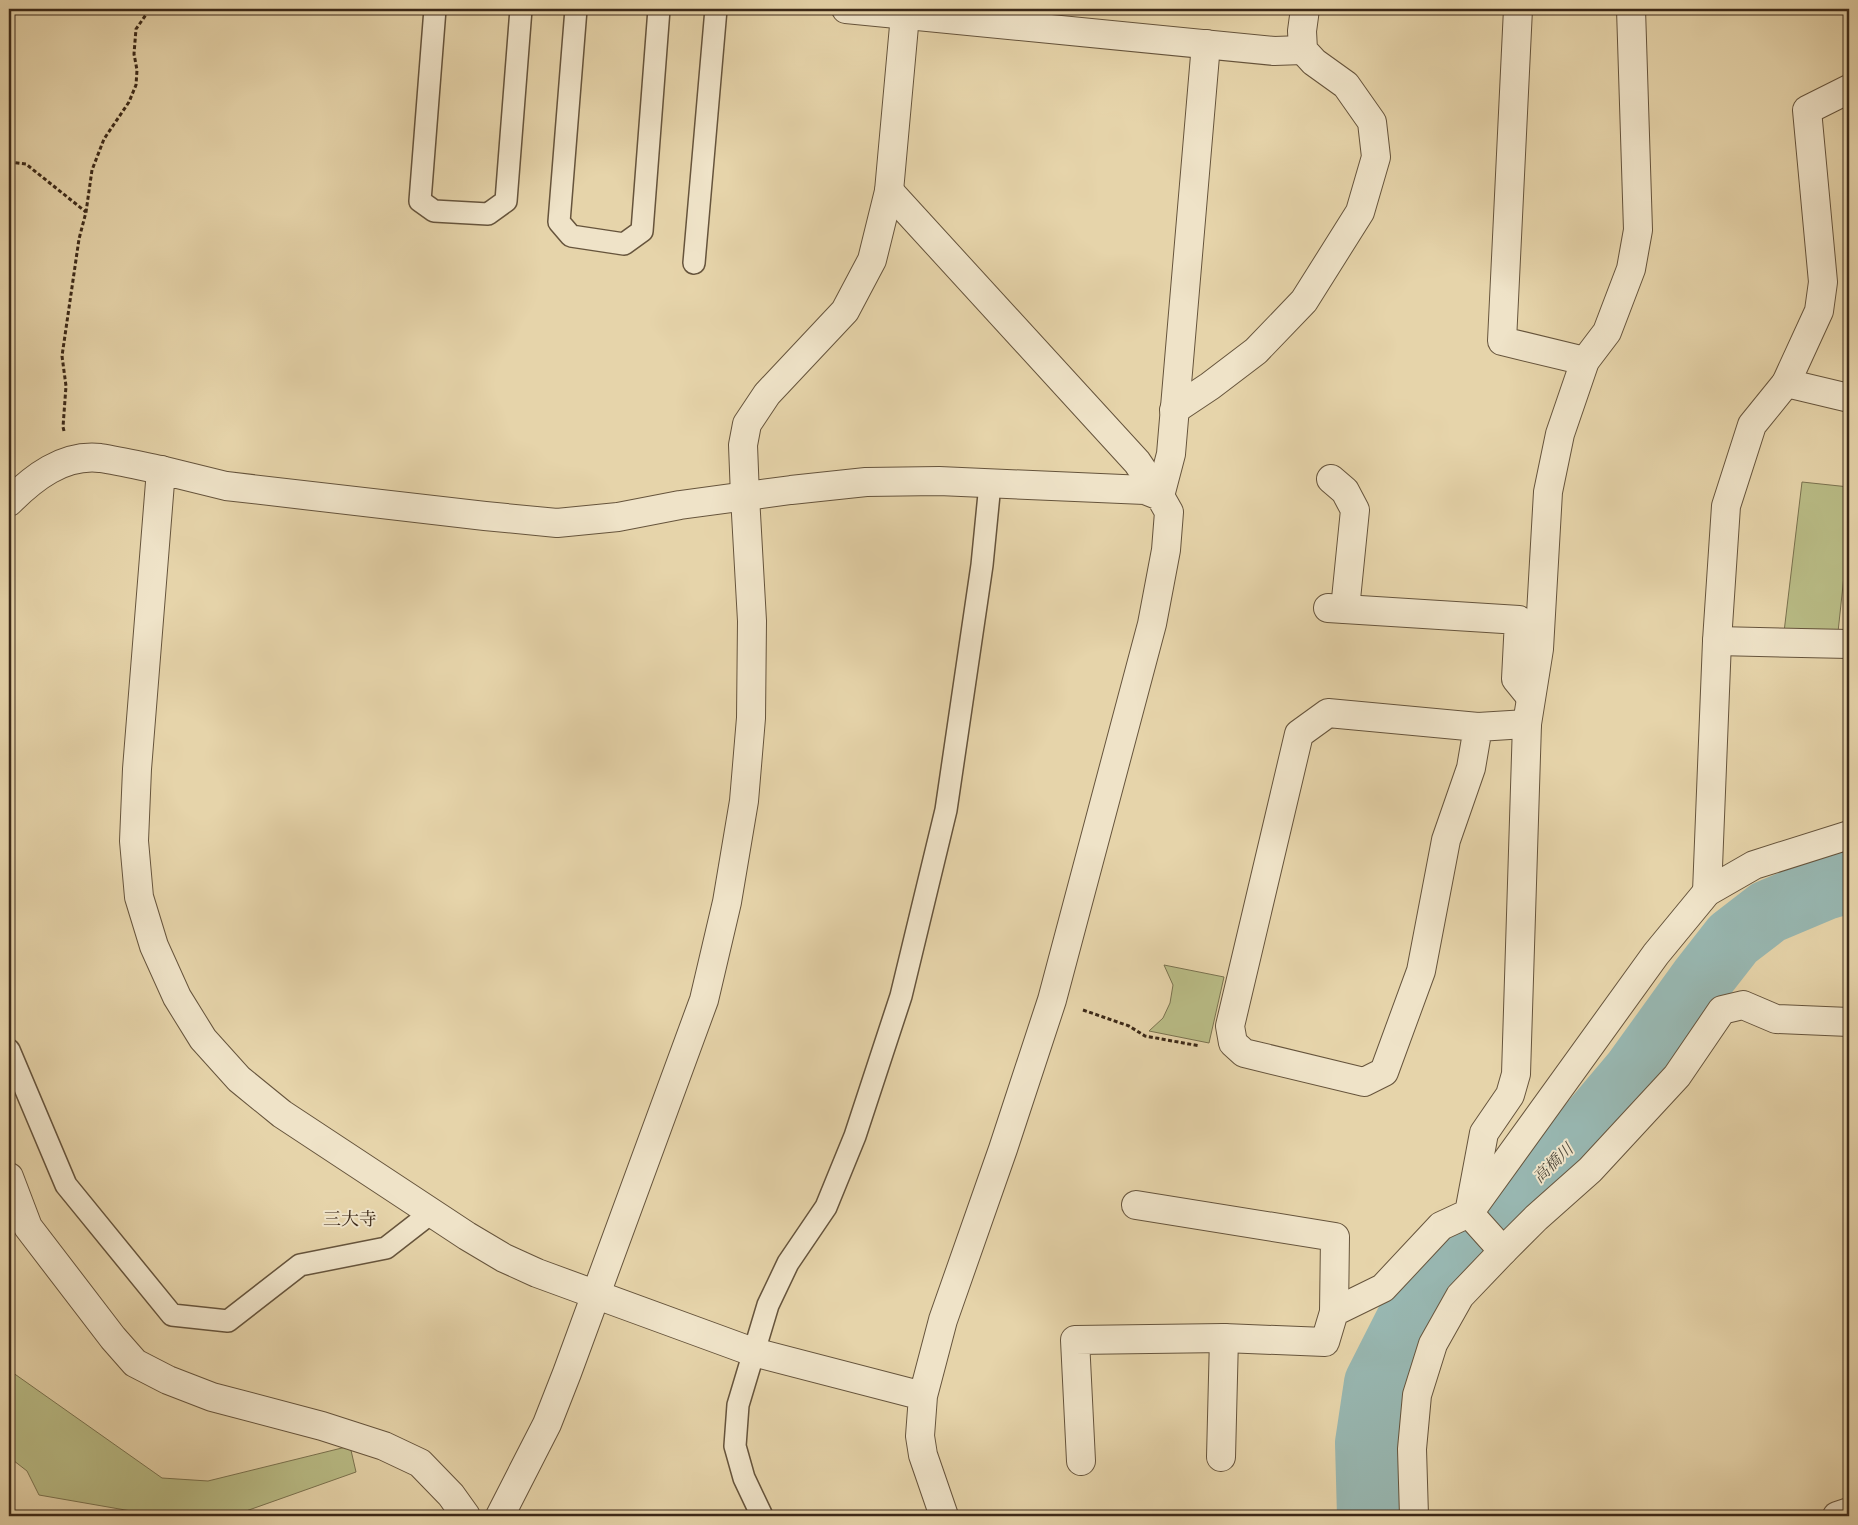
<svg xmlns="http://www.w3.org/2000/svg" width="1858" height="1525" font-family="'IM FELL French Canon','Noto Serif JP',serif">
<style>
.green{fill:#b9bc86;stroke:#7a724f}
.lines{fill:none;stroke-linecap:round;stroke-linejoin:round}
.river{stroke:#98b7b1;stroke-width:64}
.service-casing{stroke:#66543c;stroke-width:24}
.minor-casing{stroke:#66543c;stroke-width:30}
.tertiary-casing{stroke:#66543c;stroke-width:30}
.path{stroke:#3c2918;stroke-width:3;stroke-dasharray:4 2.5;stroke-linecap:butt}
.service{stroke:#efe3c8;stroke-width:21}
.minor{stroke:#efe3c8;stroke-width:28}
.tertiary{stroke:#efe3c8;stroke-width:28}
.labels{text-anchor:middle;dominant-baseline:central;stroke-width:4;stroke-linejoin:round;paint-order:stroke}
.water-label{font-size:16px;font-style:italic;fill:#534c3e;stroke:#efe3c8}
.quarter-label{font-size:18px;fill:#3c2918;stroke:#efe3c8}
</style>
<rect width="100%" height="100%" fill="#e6d4aa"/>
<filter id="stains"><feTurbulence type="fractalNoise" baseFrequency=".004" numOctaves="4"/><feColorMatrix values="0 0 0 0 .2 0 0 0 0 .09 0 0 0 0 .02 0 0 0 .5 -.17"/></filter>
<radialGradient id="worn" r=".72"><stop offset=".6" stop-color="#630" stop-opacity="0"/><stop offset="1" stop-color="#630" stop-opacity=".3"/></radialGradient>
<g class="green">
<polygon points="1802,482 1849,487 1849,529 1838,632 1784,632"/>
<polygon points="1164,965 1224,977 1209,1043 1149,1031 1163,1018 1170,1003 1173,985"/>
<polygon points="9,1370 162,1478 208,1481 350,1446 356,1472 246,1511 131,1511 39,1495 27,1471 9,1457"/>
</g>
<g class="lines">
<polyline class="river" points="1369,1516 1367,1443 1376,1383 1414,1308 1461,1251 1523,1194 1574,1144 1634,1073 1701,980 1733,939 1768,912 1825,888 1849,881"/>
<g class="service-casing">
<g id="service">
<polyline points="435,9 420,201 434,211 488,214 506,201 521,9"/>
<polyline points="576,9 559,222 571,236 624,244 642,231 659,9"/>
<polyline points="694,263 716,9"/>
<polyline points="9,1050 66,1185 172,1315 228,1321 300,1265 386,1248 431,1213"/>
<polyline points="762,1516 744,1478 735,1446 738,1405 768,1305 788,1263 826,1207 855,1136 901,996 946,810 982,565 990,484"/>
</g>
</g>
<g class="minor-casing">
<g id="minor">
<polyline points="846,9 1274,51 1303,50"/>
<polyline points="1518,9 1502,341 1585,361"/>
<polyline points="889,191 1137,462 1160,496"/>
<polyline points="1786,383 1849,398"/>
<polyline points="1174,410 1210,386 1256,351 1304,301 1360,212 1376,157 1372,122 1346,85 1314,62 1303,50 1302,31 1305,9"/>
<polyline points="1331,479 1345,491 1355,510 1345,609"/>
<polyline points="745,496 743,445 747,424 767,394 845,311 872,260 889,191 905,15"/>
<polyline points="1160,496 1171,454 1206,44"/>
<path d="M 9,502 C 33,478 63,454 100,458 C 120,461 141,466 161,470"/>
<polyline points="1328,608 1519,620 1516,679 1529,695"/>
<polyline points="1717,641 1849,644"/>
<polyline points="1478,727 1471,768 1446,840 1421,971 1384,1072 1364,1082 1244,1053 1233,1043 1230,1026 1299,734 1328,713 1478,727 1527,724"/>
<polyline points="1707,892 1717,641 1726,506 1752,425 1786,383 1819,311 1823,282 1807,110 1849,89"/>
<polyline points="9,1177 28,1227 113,1338 135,1363 168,1380 212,1397 322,1426 384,1446 420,1463 451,1495 466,1516"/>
<polyline points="1136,1205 1335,1237 1334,1312"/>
<polyline points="1503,1251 1536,1218 1590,1170 1677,1076 1722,1010 1743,1005 1776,1019 1849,1022"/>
<polyline points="1221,1457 1224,1338"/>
<polyline points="1081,1461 1075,1340 1224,1338 1325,1342 1334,1312 1383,1288 1441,1226 1469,1213 1484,1133 1510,1095 1516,1074 1527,724 1539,649 1548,492 1560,434 1585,361 1607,332 1631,269 1638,230 1631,9"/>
<polyline points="1414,1516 1412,1449 1417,1395 1433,1344 1460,1296 1503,1251 1469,1213 1656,954 1707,892 1754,865 1849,835"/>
<polyline points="1837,1516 1849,1512"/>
</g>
</g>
<g class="tertiary-casing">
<g id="tertiary">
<polyline points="923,1396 753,1352 537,1273 504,1258 467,1236 282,1114 239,1079 203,1039 177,997 154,946 139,897 134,841 137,769 161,470 226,486 485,516 557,523 618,517 680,505 791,490 866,482 939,481 1145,490 1160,496 1169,512 1166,550 1152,624 1052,1000 1003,1149 943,1320 923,1396 920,1436 923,1455 944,1516"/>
<polyline points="500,1516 547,1424 567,1373 704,1000 727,902 744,801 751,718 752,621 745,496"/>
</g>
</g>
<g class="path">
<polyline points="9,162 26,164 86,212"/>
<polyline points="64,431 63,427 66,386 62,356 79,239 86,212 92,170 104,139 129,102 136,85 137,70 134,54 136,29 150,9"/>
<polyline points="1083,1010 1129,1026 1145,1036 1200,1046"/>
</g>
<use href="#service" class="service"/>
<use href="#minor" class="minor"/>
<use href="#tertiary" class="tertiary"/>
</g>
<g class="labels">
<g class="water-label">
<text transform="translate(1553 1163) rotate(-44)">高橋川</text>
</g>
<g class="quarter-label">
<text x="350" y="1219">三大寺</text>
</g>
</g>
<rect width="1858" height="1525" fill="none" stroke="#e6d4aa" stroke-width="30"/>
<rect x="10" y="10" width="1838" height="1505" fill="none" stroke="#3c2918" stroke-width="2.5"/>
<rect x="15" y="15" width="1828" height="1495" fill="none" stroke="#3c2918"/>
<rect width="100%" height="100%" filter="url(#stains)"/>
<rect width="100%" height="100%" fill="url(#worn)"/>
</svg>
